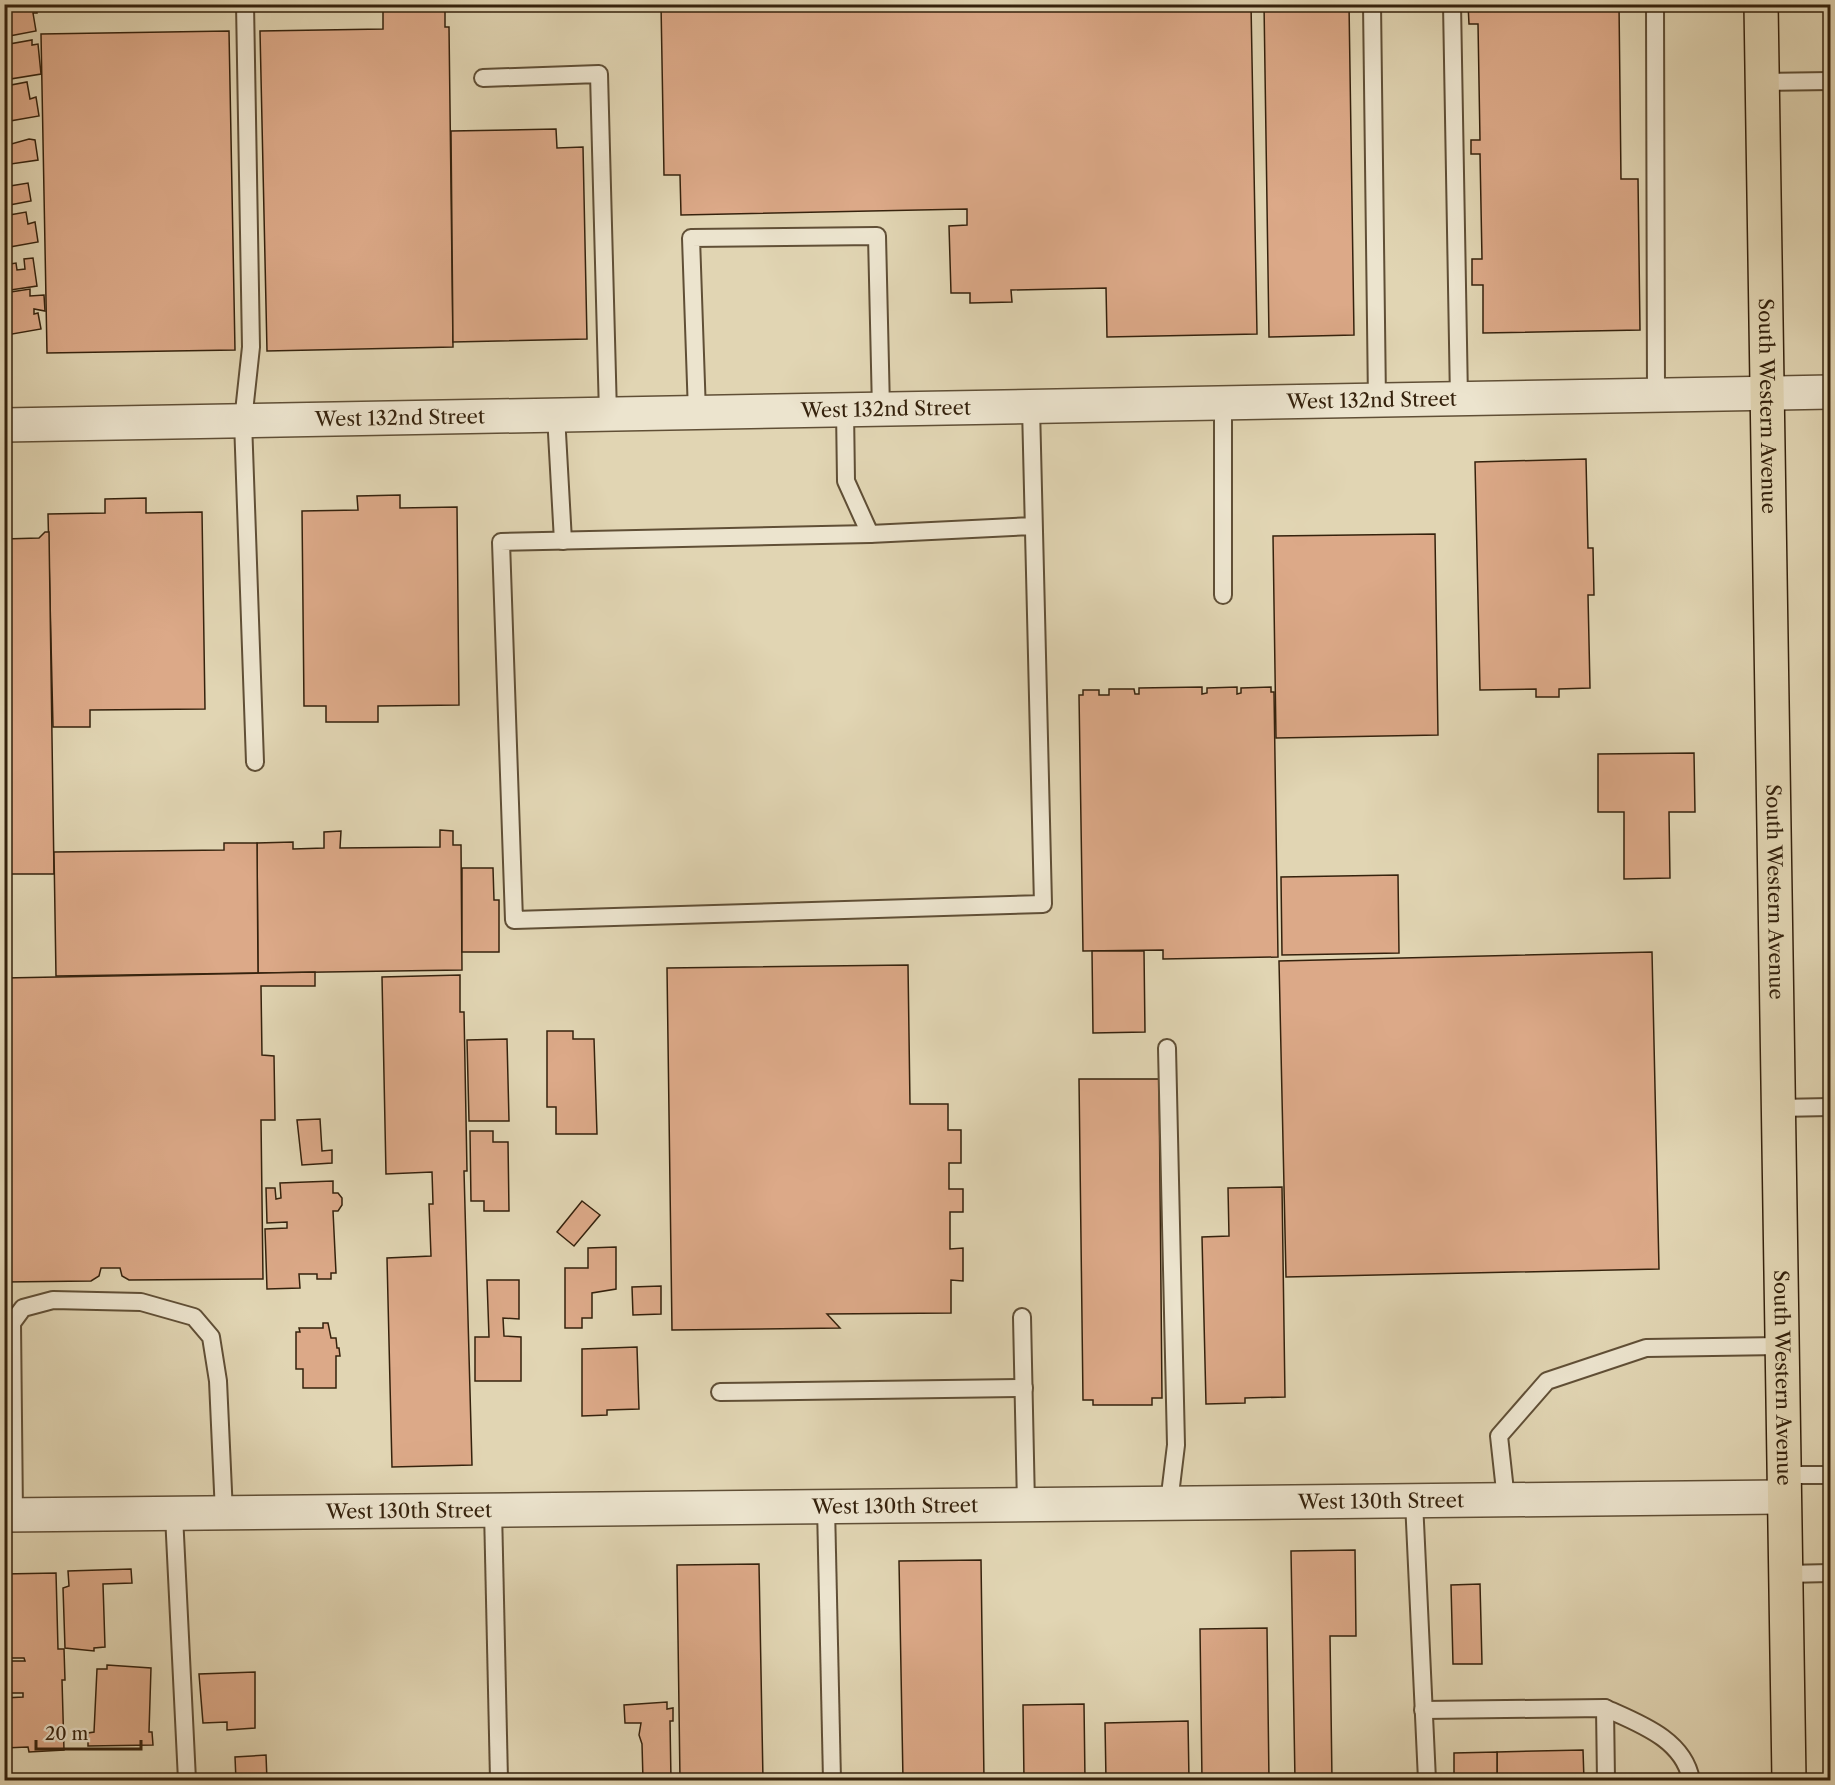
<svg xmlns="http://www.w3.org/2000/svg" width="1835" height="1785" font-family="'Libre Caslon Text',serif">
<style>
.building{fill:#dca988;stroke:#35220d;stroke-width:1.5}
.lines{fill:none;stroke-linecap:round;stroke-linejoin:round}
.lane-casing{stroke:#604f36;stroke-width:20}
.street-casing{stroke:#604f36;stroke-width:36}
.primary-casing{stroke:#35220d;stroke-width:36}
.lane{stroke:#ece4ce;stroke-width:16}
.street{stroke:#ece4ce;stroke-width:33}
.primary{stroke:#e1d5b3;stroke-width:33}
.labels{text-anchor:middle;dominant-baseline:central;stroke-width:6;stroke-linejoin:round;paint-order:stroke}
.street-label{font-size:20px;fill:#35220d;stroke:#ece4ce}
</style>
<rect width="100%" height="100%" fill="#e1d5b3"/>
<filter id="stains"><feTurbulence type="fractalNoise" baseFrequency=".00333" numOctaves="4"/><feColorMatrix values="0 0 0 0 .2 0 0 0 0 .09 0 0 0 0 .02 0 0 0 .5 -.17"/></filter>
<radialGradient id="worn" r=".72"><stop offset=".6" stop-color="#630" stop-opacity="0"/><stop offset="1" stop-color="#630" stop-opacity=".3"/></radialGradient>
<g class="building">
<polygon points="36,4 37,13 33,13 36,31 4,37 4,5"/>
<polygon points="383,4 445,4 445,27 449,27 453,347 267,351 260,31 383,29"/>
<polygon points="661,4 1251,4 1257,334 1107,337 1106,288 1011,290 1012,302 970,303 970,293 951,293 949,226 967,225 967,209 681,215 680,175 664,175"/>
<polygon points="1264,4 1349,4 1354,335 1269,337"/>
<polygon points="1468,4 1619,4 1621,179 1638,179 1640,330 1483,333 1483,285 1472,285 1472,259 1482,259 1480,154 1471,154 1471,140 1480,140 1478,24 1469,24"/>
<polygon points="229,31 235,350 47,353 41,34"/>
<polygon points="32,40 32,45 38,44 41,74 4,80 4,45"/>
<polygon points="27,82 30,99 36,97 39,116 4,122 6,86"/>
<polygon points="556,129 557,148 583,147 587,339 453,342 451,131"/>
<polygon points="29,139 35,140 38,160 4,165 4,146"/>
<polygon points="28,183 31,201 4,206 4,187"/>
<polygon points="26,212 28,224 35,222 38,242 4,248 4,216"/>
<polygon points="33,258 37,286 4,291 4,265 16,263 17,270 25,269 24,259"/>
<polygon points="30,289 30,296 44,295 45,311 34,309 34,314 38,313 41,329 6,335 8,343 4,344 4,293"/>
<polygon points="1586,459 1588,548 1593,548 1594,595 1588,595 1590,688 1559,689 1559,697 1536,697 1536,689 1480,690 1475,462"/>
<polygon points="400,495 400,508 457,507 459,705 378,706 378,722 326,722 326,706 304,706 302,511 358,510 357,496"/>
<polygon points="146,498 146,513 202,512 205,709 90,710 90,727 53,727 48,514 105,513 105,499"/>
<polygon points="45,532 49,532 54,874 4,874 4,539 39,538"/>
<polygon points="1435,534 1438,735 1276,738 1273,536"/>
<polygon points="1202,687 1202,694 1207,693 1207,688 1237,687 1237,694 1241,693 1241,688 1271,687 1271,692 1274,692 1278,957 1163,959 1163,950 1083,951 1079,695 1083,695 1083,690 1099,690 1099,695 1109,695 1109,689 1134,689 1135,694 1139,694 1139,688"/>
<polygon points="1694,753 1695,812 1669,812 1670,878 1624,879 1624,812 1598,812 1598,754"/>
<polygon points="440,830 453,831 453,845 461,845 462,970 258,973 257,843 293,842 293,849 324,848 324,832 341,831 340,848 440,847"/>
<polygon points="224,843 257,843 258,973 56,976 54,852 224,850"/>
<polygon points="462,868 493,868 494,900 499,900 499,952 462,952"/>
<polygon points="1398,875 1399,953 1282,955 1281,877"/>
<polygon points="1092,951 1144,951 1145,1032 1093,1033"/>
<polygon points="1652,952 1659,1269 1286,1277 1279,961"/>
<polygon points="908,965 910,1104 948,1104 948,1130 961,1130 961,1163 949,1163 949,1189 963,1189 963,1212 950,1212 950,1249 963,1248 963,1281 951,1280 951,1313 827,1314 840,1328 672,1330 667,968"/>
<polygon points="315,972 315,986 261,986 262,1055 274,1056 275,1120 261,1120 263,1279 129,1280 122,1276 120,1268 101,1268 99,1276 91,1281 4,1282 4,978"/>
<polygon points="460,975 460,1012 464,1012 467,1171 464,1171 472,1465 392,1467 387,1258 431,1256 429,1204 433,1204 432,1172 386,1174 382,977"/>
<polygon points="547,1031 573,1031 573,1039 594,1039 597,1134 556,1134 556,1107 547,1107"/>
<polygon points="507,1039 509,1121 469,1121 467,1040"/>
<polygon points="1079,1079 1159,1079 1162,1398 1152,1398 1152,1405 1093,1405 1093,1400 1083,1400"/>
<polygon points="320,1119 322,1151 332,1150 332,1163 302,1165 297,1120"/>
<polygon points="470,1131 493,1131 493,1142 508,1142 509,1211 484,1211 484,1201 471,1201"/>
<polygon points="333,1181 333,1193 338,1193 342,1198 342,1205 338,1211 333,1211 336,1273 331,1273 331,1279 317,1279 317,1274 299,1274 300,1288 267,1289 265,1229 287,1228 287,1222 267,1223 266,1188 275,1188 276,1199 281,1198 280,1183"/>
<polygon points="1282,1187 1285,1397 1245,1398 1245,1403 1206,1404 1202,1237 1229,1236 1228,1188"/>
<polygon points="582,1201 600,1215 574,1246 557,1232"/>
<polygon points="616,1247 616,1289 592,1293 592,1318 582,1318 582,1328 565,1328 565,1268 588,1268 588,1248"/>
<polygon points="487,1280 519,1280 519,1319 503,1318 504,1336 521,1337 521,1381 475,1381 475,1337 489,1337"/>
<polygon points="661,1286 661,1314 633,1315 632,1287"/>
<polygon points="323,1323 328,1323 331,1338 336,1338 337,1348 339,1348 340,1356 336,1356 336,1388 303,1388 303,1369 296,1369 296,1332 300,1332 299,1328 323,1328"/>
<polygon points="637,1347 639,1409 607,1410 607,1415 582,1416 582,1349"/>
<polygon points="1355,1550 1356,1636 1330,1636 1332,1780 1295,1780 1291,1551"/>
<polygon points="981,1560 984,1780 903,1780 899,1561"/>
<polygon points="759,1564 763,1780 680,1780 677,1565"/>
<polygon points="131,1569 132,1583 103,1584 105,1647 94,1648 94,1651 65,1648 63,1588 69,1586 68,1571"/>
<polygon points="56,1573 58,1649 64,1649 65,1680 62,1680 64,1750 29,1752 28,1747 4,1748 4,1698 23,1697 23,1693 4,1693 4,1661 25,1661 24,1658 4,1658 4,1574"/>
<polygon points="1480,1584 1482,1664 1453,1664 1451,1585"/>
<polygon points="1267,1628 1269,1780 1202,1780 1200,1629"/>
<polygon points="107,1665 151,1668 149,1732 152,1732 153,1745 88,1746 88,1733 94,1732 97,1669 107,1669"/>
<polygon points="255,1672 255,1728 227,1730 227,1722 203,1723 199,1674"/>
<polygon points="667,1702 667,1709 673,1708 673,1721 670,1721 671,1780 643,1780 642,1744 639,1735 641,1723 625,1723 624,1705"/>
<polygon points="1084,1704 1085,1780 1024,1780 1023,1705"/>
<polygon points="1188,1721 1189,1780 1106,1780 1105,1723"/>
<polygon points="1583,1750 1584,1780 1497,1780 1497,1752"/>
<polygon points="1497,1752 1497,1780 1454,1780 1454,1753"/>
<polygon points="266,1755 267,1780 236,1780 235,1757"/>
</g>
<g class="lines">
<g class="lane-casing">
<g id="lane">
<polyline points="245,4 251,347 243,421 255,762"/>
<polyline points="1372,4 1377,401"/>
<polyline points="1452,4 1459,399"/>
<polyline points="1655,4 1656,396"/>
<polyline points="483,78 599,74 608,414"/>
<polyline points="1762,82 1830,81"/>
<polyline points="1223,403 1223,595"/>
<polyline points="1031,407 1043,904 514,920 501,542 870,534 1033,526"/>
<polyline points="845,410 846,481 870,534"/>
<polyline points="697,413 691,238 877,236 881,409"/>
<polyline points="556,415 563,541"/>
<polyline points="1167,1048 1176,1445 1169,1503"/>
<polyline points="1778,1108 1830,1107"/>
<polyline points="1022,1317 1026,1505"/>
<polyline points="720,1392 1024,1388"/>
<polyline points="1784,1475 1830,1475"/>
<polyline points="1506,1500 1499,1436 1547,1381 1646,1348 1782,1346"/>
<polyline points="1414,1501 1427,1780"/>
<polyline points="826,1507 832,1780"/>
<polyline points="493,1510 499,1780"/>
<polyline points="14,1515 12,1323 23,1308 53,1300 141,1302 194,1317 211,1337 218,1381 224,1513"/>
<polyline points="174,1515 187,1780"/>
<polyline points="1786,1574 1830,1573"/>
<path d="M 1605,1708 C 1638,1723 1684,1739 1691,1780"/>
<polyline points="1423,1710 1605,1708 1606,1780"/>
</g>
</g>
<g class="street-casing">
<g id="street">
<path id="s1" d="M 4,425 L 1830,392"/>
<path id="s2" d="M 4,1515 L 1784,1497"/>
</g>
</g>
<g class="primary-casing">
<g id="primary">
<path id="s3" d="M 1761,4 L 1789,1780"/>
</g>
</g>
<use href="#lane" class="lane"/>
<use href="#street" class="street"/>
<use href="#primary" class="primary"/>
</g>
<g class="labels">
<g class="street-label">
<text stroke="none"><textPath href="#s1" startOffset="1368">West 132nd Street</textPath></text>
<text stroke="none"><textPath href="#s3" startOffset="402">South Western Avenue</textPath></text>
<text stroke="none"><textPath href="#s1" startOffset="882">West 132nd Street</textPath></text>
<text stroke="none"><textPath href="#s1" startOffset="396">West 132nd Street</textPath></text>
<text stroke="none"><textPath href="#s3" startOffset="888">South Western Avenue</textPath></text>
<text stroke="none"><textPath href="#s3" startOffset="1374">South Western Avenue</textPath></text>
<text stroke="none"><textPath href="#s2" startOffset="1377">West 130th Street</textPath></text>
<text stroke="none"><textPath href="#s2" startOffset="891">West 130th Street</textPath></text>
<text stroke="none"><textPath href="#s2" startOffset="405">West 130th Street</textPath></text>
</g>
</g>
<rect width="1835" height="1785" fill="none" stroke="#e1d5b3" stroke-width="24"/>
<rect x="6" y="6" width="1823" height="1773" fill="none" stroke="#35220d" stroke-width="3"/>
<rect x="12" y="12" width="1811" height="1761" fill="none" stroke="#35220d" stroke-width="1.5"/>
<path d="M36 1740v9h105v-9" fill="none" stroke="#35220d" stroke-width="3"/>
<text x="45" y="1740" font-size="18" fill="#35220d" stroke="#ece4ce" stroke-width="4.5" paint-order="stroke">20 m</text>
<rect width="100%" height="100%" filter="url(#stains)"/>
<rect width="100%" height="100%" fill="url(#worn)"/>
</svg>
